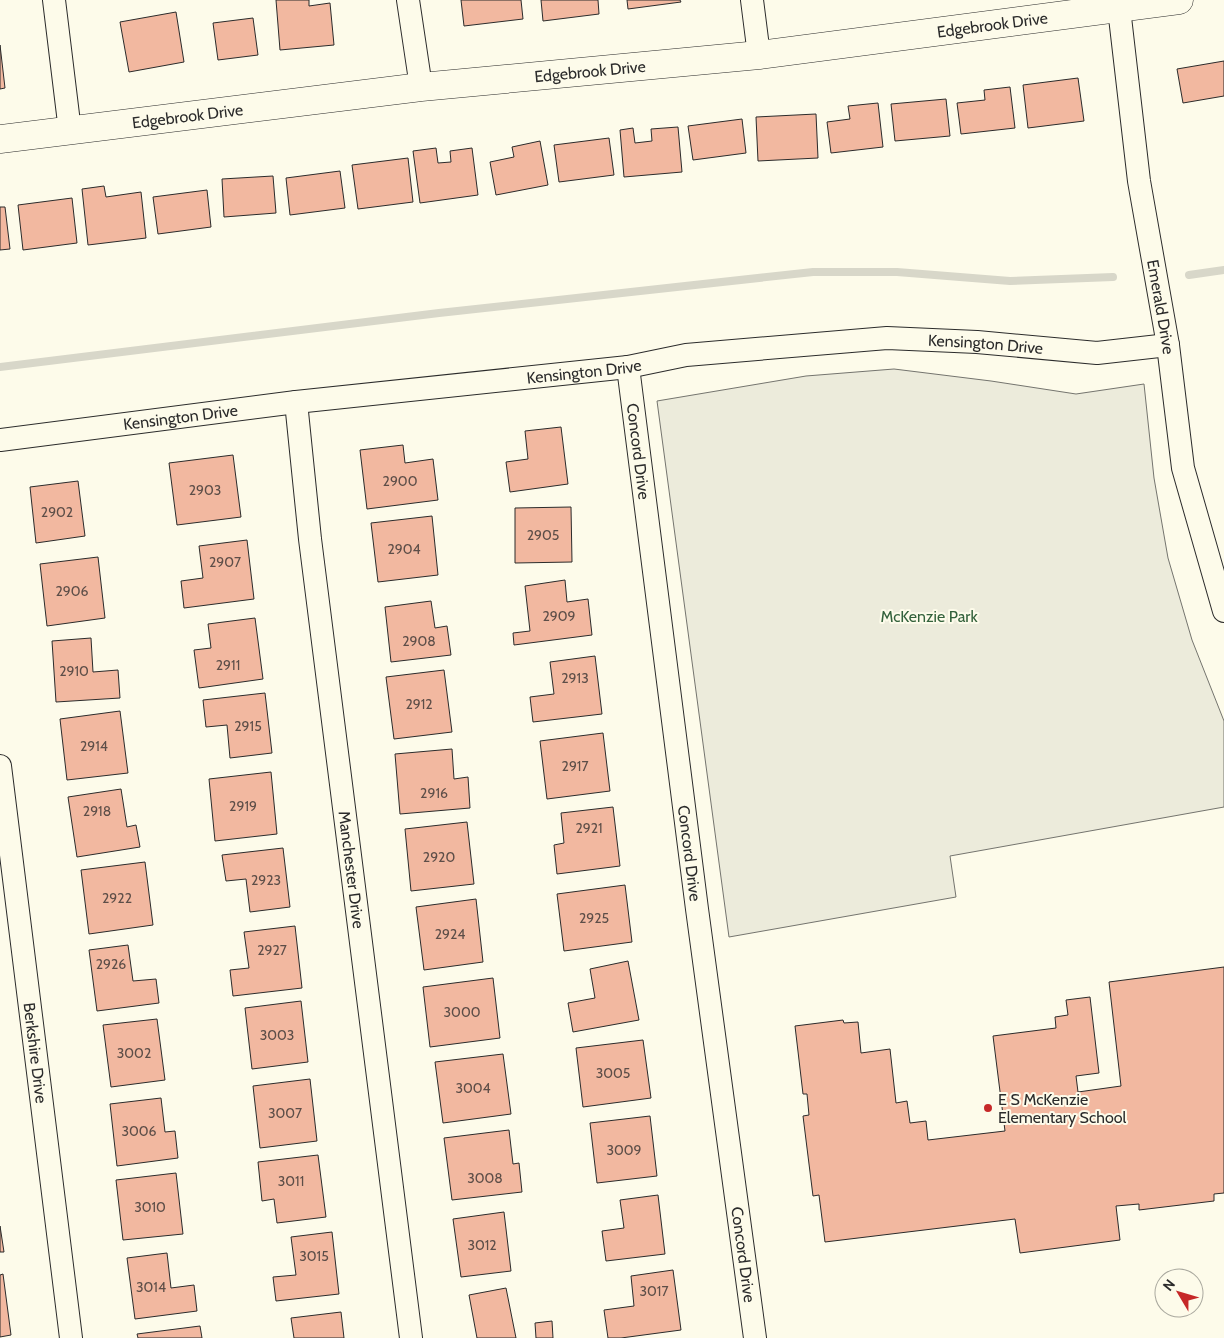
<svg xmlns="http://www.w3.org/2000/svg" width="1224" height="1338" font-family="Cabin,sans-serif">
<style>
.green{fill:#ecebdb;stroke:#74746e}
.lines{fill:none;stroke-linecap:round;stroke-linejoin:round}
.stream{stroke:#d8d7c9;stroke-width:8}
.building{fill:#f2b8a0;stroke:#2b2b2b}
.minor-casing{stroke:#2b2b2b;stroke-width:24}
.tertiary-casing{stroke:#2b2b2b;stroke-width:29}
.minor{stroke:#fdfbea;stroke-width:22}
.tertiary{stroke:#fdfbea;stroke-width:28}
.poi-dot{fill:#c62828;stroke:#fdfbea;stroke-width:2}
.labels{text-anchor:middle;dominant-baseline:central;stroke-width:4;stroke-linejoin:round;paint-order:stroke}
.number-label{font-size:14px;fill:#5d4e48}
.street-label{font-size:16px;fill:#2b2b2b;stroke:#fdfbea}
.park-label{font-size:16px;fill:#34623c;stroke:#fdfbea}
.poi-label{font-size:16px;fill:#2b2b2b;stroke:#fdfbea;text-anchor:start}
</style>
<rect width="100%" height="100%" fill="#fdfbea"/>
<polygon class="green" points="894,369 991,381 1076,394 1144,384 1154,478 1168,558 1192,640 1224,721 1224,807 950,856 956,897 729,937 657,401 806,376"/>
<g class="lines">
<g class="stream">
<polyline points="1189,275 1224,270"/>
<polyline points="0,367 439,313 813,272 897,272 1010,281 1113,277"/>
</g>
</g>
<g class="building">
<polygon points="276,0 309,0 309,6 330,3 334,45 280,50"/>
<polygon points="461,0 521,0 523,19 464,26"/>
<polygon points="541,0 598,0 599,14 543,21"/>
<polygon points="627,0 680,0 681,2 628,9"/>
<polygon points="176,12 184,62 129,72 120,22"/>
<polygon points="253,18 258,55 218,60 213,23"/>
<polygon points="0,45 5,88 0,89"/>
<polygon points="1224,61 1224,96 1183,103 1177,69"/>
<polygon points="1078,78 1084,121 1028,128 1023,85"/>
<polygon points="1010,87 1015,128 961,134 957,103 985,100 984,90"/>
<polygon points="946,99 950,136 895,141 891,104"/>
<polygon points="878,103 883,147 831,153 827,122 850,119 848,106"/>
<polygon points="816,114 818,158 758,161 756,117"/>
<polygon points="742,119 746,153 693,160 688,126"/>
<polygon points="678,127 682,172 624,177 620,130 633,128 635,143 652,141 651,129"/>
<polygon points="609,138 614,175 559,182 554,145"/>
<polygon points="540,141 548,185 496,195 490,162 514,157 512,147"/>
<polygon points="436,148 438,163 451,162 450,151 472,148 478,195 420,203 413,151"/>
<polygon points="408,158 413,202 358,209 352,165"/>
<polygon points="340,171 345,208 290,215 286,178"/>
<polygon points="273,176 276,213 224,217 222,179"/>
<polygon points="104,186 106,197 141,192 146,238 88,245 82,189"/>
<polygon points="207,190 211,227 158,234 153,197"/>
<polygon points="72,198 77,243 23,250 18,205"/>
<polygon points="0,207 5,207 10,249 0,250"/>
<polygon points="561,427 568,484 510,492 506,462 528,459 525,431"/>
<polygon points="403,445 405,463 433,459 438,500 367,509 360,450"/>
<polygon points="233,455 241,517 177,525 169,463"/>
<polygon points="78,481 85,536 36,543 30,487"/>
<polygon points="571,507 572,562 515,563 515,508"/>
<polygon points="432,516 438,575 378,582 371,523"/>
<polygon points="247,540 254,599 184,608 181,581 203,578 199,546"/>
<polygon points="98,557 105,618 47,626 40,564"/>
<polygon points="565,580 567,602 588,599 592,635 514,645 513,633 530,631 525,586"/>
<polygon points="431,601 435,628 447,626 451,655 391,662 385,607"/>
<polygon points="255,618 263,679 199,688 194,650 211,648 208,624"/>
<polygon points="91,638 93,672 118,670 120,698 56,702 52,641"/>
<polygon points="595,656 602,714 533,722 530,697 554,694 550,662"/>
<polygon points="444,670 452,732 394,739 386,677"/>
<polygon points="265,693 272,753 230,758 227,725 206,727 203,700"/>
<polygon points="120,711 128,773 67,780 60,719"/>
<polygon points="603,733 610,791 547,799 540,741"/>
<polygon points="452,749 454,779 468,777 470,808 400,814 395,754"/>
<polygon points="271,772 277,834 215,841 209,779"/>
<polygon points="121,789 127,827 136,825 140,847 77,857 68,797"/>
<polygon points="613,807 620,866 557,874 554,845 564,843 561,813"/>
<polygon points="467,822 474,884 411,891 405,829"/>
<polygon points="283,848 290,907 250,912 246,879 226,881 222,855"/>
<polygon points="145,862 153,925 89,934 81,870"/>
<polygon points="625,885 632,942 564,951 557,894"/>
<polygon points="476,899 483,962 424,970 416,907"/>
<polygon points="295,926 302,988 233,996 230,970 249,968 244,932"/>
<polygon points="128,945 133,981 156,979 159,1003 97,1011 89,950"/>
<polygon points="628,961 639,1020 573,1032 568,1003 595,998 590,969"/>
<polygon points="1224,967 1224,1193 1214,1194 1214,1201 1139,1210 1139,1204 1116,1206 1120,1240 1020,1253 1015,1219 825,1242 819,1195 813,1196 803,1116 809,1115 807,1094 803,1094 795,1026 843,1020 844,1023 858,1022 861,1053 890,1049 896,1103 907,1101 910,1123 926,1121 928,1140 1005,1131 993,1036 1056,1028 1055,1017 1068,1015 1066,1000 1090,997 1099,1073 1076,1076 1078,1092 1121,1086 1109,982"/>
<polygon points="493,978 500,1038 430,1047 423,987"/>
<polygon points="301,1001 308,1062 252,1069 245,1008"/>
<polygon points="157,1019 165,1080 111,1087 103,1025"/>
<polygon points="643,1040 651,1098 583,1107 576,1048"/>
<polygon points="503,1054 511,1114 443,1123 435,1062"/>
<polygon points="310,1079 317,1141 260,1148 253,1086"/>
<polygon points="161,1098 165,1132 175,1131 178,1158 117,1166 110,1104"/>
<polygon points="650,1116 657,1176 597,1183 590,1123"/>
<polygon points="509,1130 513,1164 519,1163 522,1192 452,1200 444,1138"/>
<polygon points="318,1155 326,1217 277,1223 274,1199 262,1201 258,1162"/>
<polygon points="176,1173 183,1234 123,1240 116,1180"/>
<polygon points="658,1195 665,1254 606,1261 602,1231 624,1228 620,1200"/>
<polygon points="504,1212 511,1271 461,1277 453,1219"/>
<polygon points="0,1226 4,1252 0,1252"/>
<polygon points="332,1232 339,1294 276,1301 273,1277 296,1275 291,1237"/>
<polygon points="167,1253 171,1288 194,1285 197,1311 135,1319 127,1258"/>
<polygon points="673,1270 681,1330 621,1338 608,1338 604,1310 634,1306 631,1276"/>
<polygon points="3,1274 11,1335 0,1337 0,1275"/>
<polygon points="506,1288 516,1338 477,1338 469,1295"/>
<polygon points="341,1312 344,1338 294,1338 291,1318"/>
<polygon points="552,1321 553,1338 536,1338 535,1323"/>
<polygon points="200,1326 202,1338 138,1338 137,1334"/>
</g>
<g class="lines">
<g class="minor-casing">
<g id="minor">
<polyline points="54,0 70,131"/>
<polyline points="408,0 421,87"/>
<polyline points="752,0 759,55"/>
<path id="s1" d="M 1118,0 L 1139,181 L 1168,345 L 1183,468 L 1224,611"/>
<path id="s2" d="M 628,367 L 697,909 L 755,1338"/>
<path id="s3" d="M 296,402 L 310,539 L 411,1338"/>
<path id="s4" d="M 0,440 L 296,402 L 628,367 L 686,355 L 887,338 L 977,342 L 1097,353 L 1168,345"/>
<path id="s5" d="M 0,766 L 71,1338"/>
</g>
</g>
<g class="tertiary-casing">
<g id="tertiary">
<path id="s6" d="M 0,139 L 421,87 L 759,55 L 1179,0"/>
</g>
</g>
<use href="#minor" class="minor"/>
<use href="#tertiary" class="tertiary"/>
</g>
<circle class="poi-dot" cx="988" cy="1108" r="5"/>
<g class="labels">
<g class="number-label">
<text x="400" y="481">2900</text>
<text x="205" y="490">2903</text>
<text x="57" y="512">2902</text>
<text x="543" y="535">2905</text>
<text x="404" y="549">2904</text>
<text x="225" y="562">2907</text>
<text x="72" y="591">2906</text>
<text x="559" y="616">2909</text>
<text x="419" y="641">2908</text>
<text x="228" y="665">2911</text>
<text x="74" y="671">2910</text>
<text x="575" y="678">2913</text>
<text x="419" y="704">2912</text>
<text x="248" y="726">2915</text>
<text x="94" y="746">2914</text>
<text x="575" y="766">2917</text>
<text x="434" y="793">2916</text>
<text x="243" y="806">2919</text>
<text x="97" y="811">2918</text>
<text x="589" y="828">2921</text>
<text x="439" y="857">2920</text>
<text x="266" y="880">2923</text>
<text x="117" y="898">2922</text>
<text x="594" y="918">2925</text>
<text x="450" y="934">2924</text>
<text x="272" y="950">2927</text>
<text x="111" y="964">2926</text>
<text x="462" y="1012">3000</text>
<text x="277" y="1035">3003</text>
<text x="134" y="1053">3002</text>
<text x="613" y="1073">3005</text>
<text x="473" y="1088">3004</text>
<text x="285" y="1113">3007</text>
<text x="139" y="1131">3006</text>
<text x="624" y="1150">3009</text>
<text x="485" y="1178">3008</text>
<text x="291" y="1181">3011</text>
<text x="150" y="1207">3010</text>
<text x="482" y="1245">3012</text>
<text x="314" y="1256">3015</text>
<text x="151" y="1287">3014</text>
<text x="654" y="1291">3017</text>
</g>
<g class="street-label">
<text stroke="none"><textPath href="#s6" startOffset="999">Edgebrook Drive</textPath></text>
<text stroke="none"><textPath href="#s6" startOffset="594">Edgebrook Drive</textPath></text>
<text stroke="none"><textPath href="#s6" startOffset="189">Edgebrook Drive</textPath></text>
<text stroke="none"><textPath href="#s1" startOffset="310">Emerald Drive</textPath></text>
<text stroke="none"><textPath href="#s4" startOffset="992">Kensington Drive</textPath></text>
<text stroke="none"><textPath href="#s4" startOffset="588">Kensington Drive</textPath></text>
<text stroke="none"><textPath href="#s4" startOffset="182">Kensington Drive</textPath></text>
<text stroke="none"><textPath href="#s2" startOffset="85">Concord Drive</textPath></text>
<text stroke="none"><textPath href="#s2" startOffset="490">Concord Drive</textPath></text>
<text stroke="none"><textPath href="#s3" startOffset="471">Manchester Drive</textPath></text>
<text stroke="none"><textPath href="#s5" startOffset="289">Berkshire Drive</textPath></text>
<text stroke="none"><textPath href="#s2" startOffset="895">Concord Drive</textPath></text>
</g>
<g class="park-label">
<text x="929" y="616">McKenzie Park</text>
</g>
<g class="poi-label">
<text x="998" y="1099">E S McKenzie<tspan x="998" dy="18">Elementary School</tspan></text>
</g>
</g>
<g transform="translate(1179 1293) rotate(308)"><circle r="24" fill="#fdfbea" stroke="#a9a89e"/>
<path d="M0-4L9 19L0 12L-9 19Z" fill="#c62828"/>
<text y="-8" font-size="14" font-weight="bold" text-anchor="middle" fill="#2b2b2b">N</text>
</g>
</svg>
